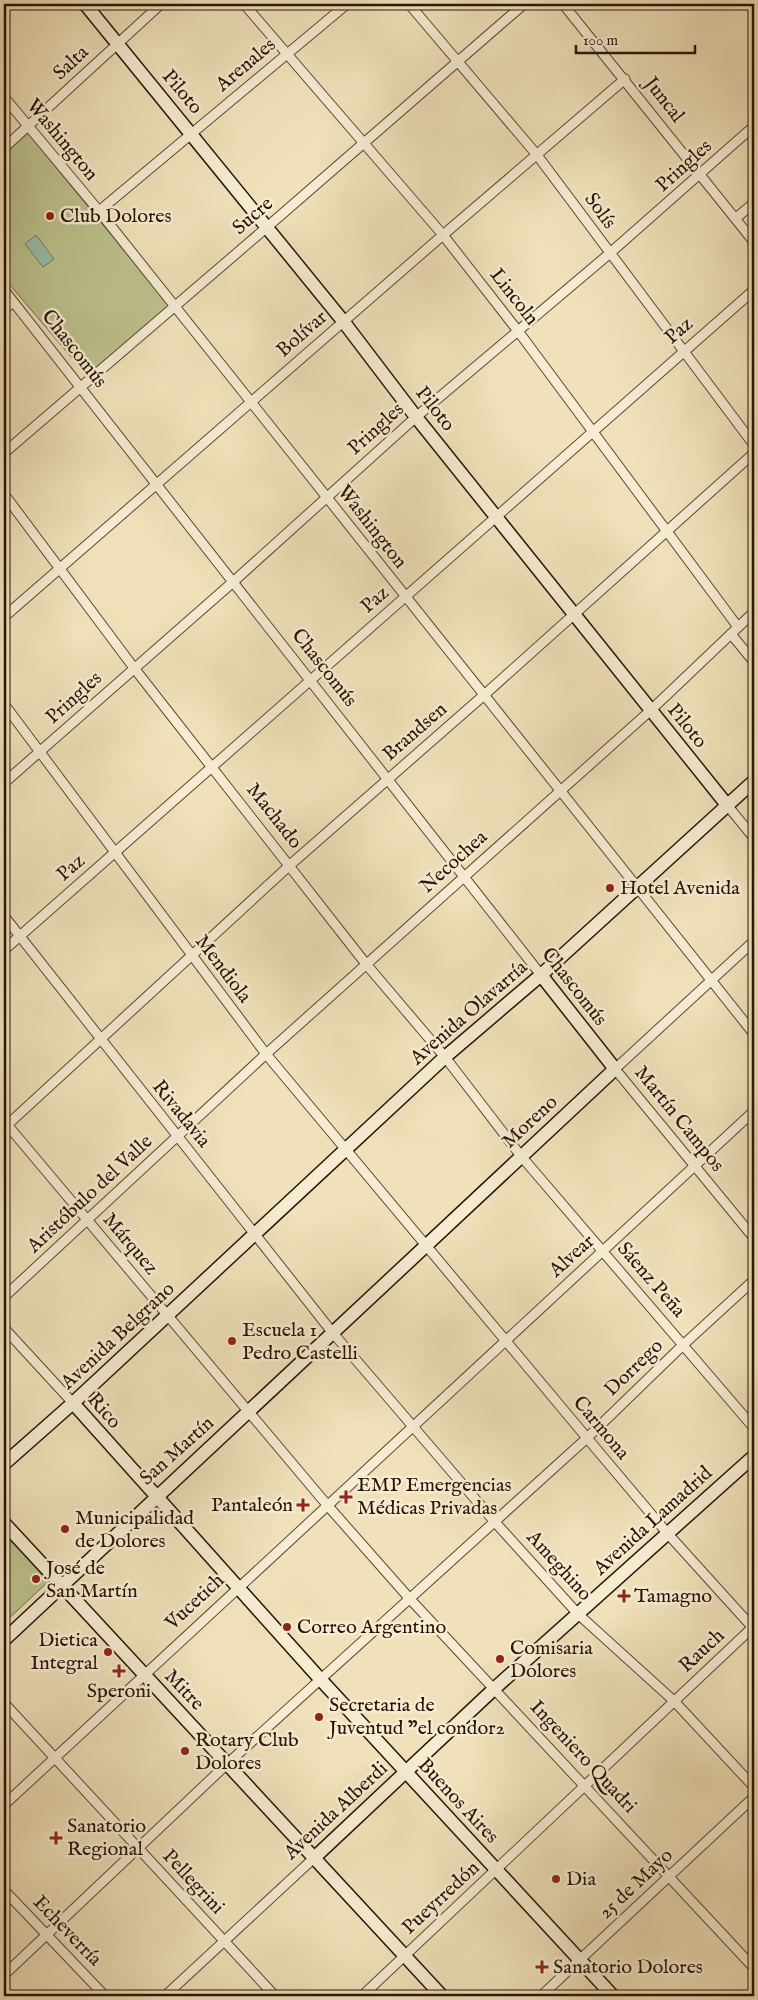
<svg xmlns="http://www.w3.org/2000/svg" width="758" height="2000" font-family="'IM FELL English',serif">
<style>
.green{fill:#bcc28d;stroke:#726b4a}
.water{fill:#9bbeaa;stroke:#6d7a69}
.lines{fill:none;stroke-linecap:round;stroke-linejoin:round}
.minor-casing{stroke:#5b4734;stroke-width:11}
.secondary-casing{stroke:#291407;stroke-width:15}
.minor{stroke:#f5ecd2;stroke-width:9}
.secondary{stroke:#f5ecd2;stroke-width:12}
.poi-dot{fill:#8f2418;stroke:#f5ecd2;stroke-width:2}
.labels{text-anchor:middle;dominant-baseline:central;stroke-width:5;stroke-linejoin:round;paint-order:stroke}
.street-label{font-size:20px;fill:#291407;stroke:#f5ecd2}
.poi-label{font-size:20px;fill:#291407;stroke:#f5ecd2;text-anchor:start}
</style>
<rect width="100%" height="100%" fill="#f0e1ba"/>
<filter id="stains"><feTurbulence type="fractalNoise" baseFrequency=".004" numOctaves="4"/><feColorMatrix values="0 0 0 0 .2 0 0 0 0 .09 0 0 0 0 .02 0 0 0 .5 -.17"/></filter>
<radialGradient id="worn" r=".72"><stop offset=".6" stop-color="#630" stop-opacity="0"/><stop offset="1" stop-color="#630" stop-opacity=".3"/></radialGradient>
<g class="green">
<polygon points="27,132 171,308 89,378 4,278 4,153"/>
<polygon points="4,1529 50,1580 4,1623"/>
</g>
<polygon class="water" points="36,235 54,259 43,267 25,244"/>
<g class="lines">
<g class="minor-casing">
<g id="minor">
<polyline points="244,4 443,235 518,331 738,627"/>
<polyline points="409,4 537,155 754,445"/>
<polyline points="563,4 754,242"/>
<polyline points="4,97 99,211 754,1034"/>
<polyline points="4,148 161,4"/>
<polyline points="99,211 347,4"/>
<polyline points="736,218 754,203"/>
<polyline points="4,290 541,975"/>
<polyline points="4,310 13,302"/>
<polyline points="4,453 266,228 524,4"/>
<polyline points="4,494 134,668 366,964 445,1057 521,1156 754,1428"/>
<polyline points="4,617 443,235 625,79"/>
<polyline points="731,634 754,662"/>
<polyline points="4,704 266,1054 587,1438 668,1534 754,1629"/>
<polyline points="4,783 233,582 416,417 609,254 754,126"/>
<polyline points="727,805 754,838"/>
<polyline points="4,916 332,1332 494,1521 578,1614 674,1701 754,1787"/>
<polyline points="754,941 615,1069 754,1238"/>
<polyline points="4,950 754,290"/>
<polyline points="4,1121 328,1506 410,1599 754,1968"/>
<polyline points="4,1128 290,865 483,696 754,453"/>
<polyline points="4,1297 266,1054 651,710 754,612"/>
<polyline points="4,1328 73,1403"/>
<polyline points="4,1703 275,1996"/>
<polyline points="4,1805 754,1111"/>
<polyline points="4,1890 105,1996"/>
<polyline points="4,1975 227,1764 587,1438 683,1345 754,1280"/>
<polyline points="165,1996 314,1858"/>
<polyline points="362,1996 754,1626"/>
<polyline points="541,1996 754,1797"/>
</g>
</g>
<g class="secondary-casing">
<g id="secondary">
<polyline points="85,4 343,321 416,417 727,805"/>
<polyline points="73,1403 321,1680 613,1996"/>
<polyline points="4,1464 73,1403 445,1057 541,975 754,781"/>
<polyline points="4,1523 442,1996"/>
<polyline points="4,1640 615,1069 541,975"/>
<polyline points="314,1858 495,1688 754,1456"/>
</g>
</g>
<use href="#minor" class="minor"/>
<use href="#secondary" class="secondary"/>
</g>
<g class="poi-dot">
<circle cx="50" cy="216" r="5"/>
<circle cx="610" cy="888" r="5"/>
<circle cx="232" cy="1341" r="5"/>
<path d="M343.5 1489.5h5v5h5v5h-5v5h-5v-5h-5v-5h5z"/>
<path d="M300.5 1497.5h5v5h5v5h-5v5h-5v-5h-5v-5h5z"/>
<circle cx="65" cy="1529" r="5"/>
<circle cx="36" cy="1579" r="5"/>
<path d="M621.5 1588.5h5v5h5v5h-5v5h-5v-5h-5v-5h5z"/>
<circle cx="287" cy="1627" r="5"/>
<circle cx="108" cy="1652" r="5"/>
<circle cx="500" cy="1659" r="5"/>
<path d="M116.5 1663.5h5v5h5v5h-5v5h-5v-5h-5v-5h5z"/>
<circle cx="319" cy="1717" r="5"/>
<circle cx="185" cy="1751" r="5"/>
<path d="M53.5 1830.5h5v5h5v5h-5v5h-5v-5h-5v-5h5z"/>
<circle cx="556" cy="1879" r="5"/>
<path d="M539.5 1959.5h5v5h5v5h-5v5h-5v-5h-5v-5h5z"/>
</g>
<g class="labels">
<g class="street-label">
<text transform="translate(71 63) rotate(-43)">Salta</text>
<text transform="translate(246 65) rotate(-40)">Arenales</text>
<text transform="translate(182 92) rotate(50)">Piloto</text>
<text transform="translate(664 100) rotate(52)">Juncal</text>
<text transform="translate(62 140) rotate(50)">Washington</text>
<text transform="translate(684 166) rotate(-42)">Pringles</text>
<text transform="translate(600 211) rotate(54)">Solís</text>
<text transform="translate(253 216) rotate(-41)">Sucre</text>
<text transform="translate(514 297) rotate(52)">Lincoln</text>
<text transform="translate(679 331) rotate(-41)">Paz</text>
<text transform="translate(302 334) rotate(-41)">Bolívar</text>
<text transform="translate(74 349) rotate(52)">Chascomús</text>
<text transform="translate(435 409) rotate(52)">Piloto</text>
<text transform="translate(376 429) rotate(-42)">Pringles</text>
<text transform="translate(372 527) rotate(52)">Washington</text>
<text transform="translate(375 600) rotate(-41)">Paz</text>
<text transform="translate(324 668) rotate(52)">Chascomús</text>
<text transform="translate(74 698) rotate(-42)">Pringles</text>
<text transform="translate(687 726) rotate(51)">Piloto</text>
<text transform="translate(415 732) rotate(-41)">Brandsen</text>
<text transform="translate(274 816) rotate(52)">Machado</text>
<text transform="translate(454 862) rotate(-42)">Necochea</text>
<text transform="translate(71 868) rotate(-41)">Paz</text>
<text transform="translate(223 969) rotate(53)">Mendiola</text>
<text transform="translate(574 987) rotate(52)">Chascomús</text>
<text transform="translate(469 1013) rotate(-41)">Avenida Olavarría</text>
<text transform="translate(181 1114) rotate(51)">Rivadavia</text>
<text transform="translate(679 1119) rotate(51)">Martín Campos</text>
<text transform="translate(530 1122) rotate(-43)">Moreno</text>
<text transform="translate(90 1194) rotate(-43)">Aristóbulo del Valle</text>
<text transform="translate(130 1244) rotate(50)">Márquez</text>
<text transform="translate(572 1256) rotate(-42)">Alvear</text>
<text transform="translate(651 1280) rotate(49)">Sáenz Peña</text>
<text transform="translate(118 1336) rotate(-43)">Avenida Belgrano</text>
<text transform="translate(634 1368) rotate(-44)">Dorrego</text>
<text transform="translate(104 1411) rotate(49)">Rico</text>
<text transform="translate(601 1428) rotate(50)">Carmona</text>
<text transform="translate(177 1451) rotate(-42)">San Martín</text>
<text transform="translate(653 1521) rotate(-42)">Avenida Lamadrid</text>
<text transform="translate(559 1566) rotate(48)">Ameghino</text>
<text transform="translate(195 1602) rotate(-43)">Vucetich</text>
<text transform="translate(702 1651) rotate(-43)">Rauch</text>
<text transform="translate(184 1690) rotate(47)">Mitre</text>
<text transform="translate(583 1757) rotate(47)">Ingeniero Quadri</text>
<text transform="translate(458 1801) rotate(47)">Buenos Aires</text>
<text transform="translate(336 1811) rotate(-43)">Avenida Alberdi</text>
<text transform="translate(193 1882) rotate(47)">Pellegrini</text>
<text transform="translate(636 1884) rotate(-43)">25 de Mayo</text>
<text transform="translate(441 1898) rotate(-43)">Pueyrredón</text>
<text transform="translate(67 1931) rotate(46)">Echeverría</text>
</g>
<g class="poi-label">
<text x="60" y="216">Club Dolores</text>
<text x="620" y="888">Hotel Avenida</text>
<text x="242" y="1330">Escuela 1<tspan x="242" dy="23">Pedro Castelli</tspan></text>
<text x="357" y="1485">EMP Emergencias<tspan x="357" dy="23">Médicas Privadas</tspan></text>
<text x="293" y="1505" text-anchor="end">Pantaleón</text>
<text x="75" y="1518">Municipalidad<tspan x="75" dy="23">de Dolores</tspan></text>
<text x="46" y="1568">José de<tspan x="46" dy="23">San Martín</tspan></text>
<text x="634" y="1596">Tamagno</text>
<text x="297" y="1627">Correo Argentino</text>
<text x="98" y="1640" text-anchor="end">Dietica<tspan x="98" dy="23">Integral</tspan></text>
<text x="510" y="1648">Comisaria<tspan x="510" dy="23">Dolores</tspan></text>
<text x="119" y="1691" text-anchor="middle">Speroni</text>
<text x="329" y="1705">Secretaria de<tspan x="329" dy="23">Juventud "el condor2</tspan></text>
<text x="195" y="1740">Rotary Club<tspan x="195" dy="23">Dolores</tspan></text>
<text x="67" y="1826">Sanatorio<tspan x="67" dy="23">Regional</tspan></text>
<text x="566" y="1879">Dia</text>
<text x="553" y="1967">Sanatorio Dolores</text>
</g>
</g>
<rect width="758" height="2000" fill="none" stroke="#f0e1ba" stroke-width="20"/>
<rect x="5" y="5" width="748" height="1990" fill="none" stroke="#291407" stroke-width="2.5"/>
<rect x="10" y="10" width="738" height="1980" fill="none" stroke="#291407"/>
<path d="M576 45v8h119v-8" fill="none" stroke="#291407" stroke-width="2.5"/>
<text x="583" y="45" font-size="15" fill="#291407" stroke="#f5ecd2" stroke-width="4" paint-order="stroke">100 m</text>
<rect width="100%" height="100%" filter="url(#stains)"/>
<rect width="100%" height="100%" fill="url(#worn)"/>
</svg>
